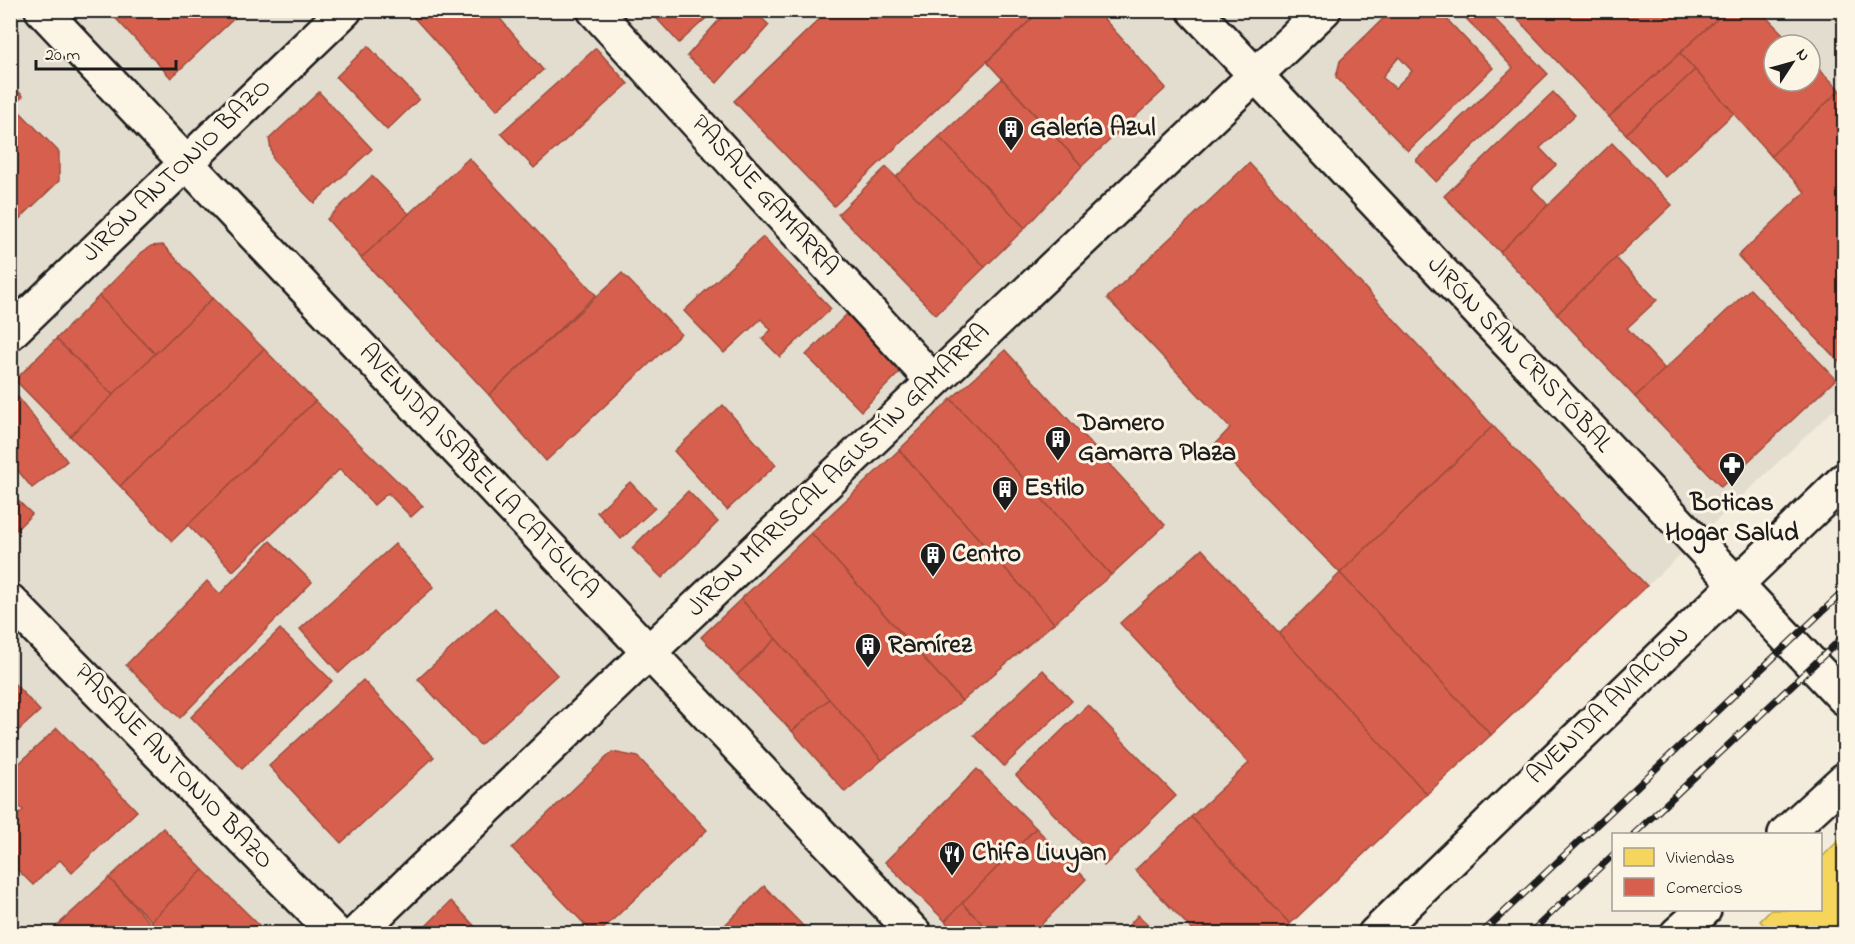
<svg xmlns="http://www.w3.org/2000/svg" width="1855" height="944" font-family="'Indie Flower',sans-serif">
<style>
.built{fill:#e3ddcf;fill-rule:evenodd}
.homes{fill:#f6d55c;stroke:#b59e49;stroke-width:1.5}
.shops{fill:#d6604d;stroke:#9e4c3e;stroke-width:1.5;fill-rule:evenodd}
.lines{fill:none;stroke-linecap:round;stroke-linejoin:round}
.street-casing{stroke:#1c1c1c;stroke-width:38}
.primary-casing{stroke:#1c1c1c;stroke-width:38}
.street{stroke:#fcf5e5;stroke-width:33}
.primary{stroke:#fcf5e5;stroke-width:33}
.rail-casing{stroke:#1c1c1c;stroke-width:7}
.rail{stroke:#fcf5e5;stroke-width:4.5;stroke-dasharray:14;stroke-linecap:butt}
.labels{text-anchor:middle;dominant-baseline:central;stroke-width:6;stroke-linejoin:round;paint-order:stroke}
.poi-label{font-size:26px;font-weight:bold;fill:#1c1c1c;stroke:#fcf5e5;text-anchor:start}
.street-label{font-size:26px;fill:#1c1c1c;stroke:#fcf5e5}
</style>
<rect width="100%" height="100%" fill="#f3ecdd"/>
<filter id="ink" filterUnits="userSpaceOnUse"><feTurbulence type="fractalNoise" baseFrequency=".0167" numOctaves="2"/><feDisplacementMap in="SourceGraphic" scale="12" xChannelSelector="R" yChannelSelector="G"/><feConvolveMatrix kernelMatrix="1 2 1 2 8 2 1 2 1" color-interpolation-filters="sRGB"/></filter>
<g filter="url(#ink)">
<path class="built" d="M 10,11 L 1844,11 L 1844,400 L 1280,933 L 11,933 ZM 1774,45 L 1810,45 L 1810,81 L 1774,81 Z"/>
<polygon class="homes" points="1844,835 1844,934 1773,934 1760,921 1771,910 1820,910 1820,859"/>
<g class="shops">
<polygon points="108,10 243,10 171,78"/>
<polygon points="407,10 493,10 543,70 497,110"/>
<polygon points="649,10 715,10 679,43"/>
<polygon points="728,10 753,10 769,25 717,83 687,56"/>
<polygon points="829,10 1041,10 834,206 734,101"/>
<polygon points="1041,10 1096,10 1166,88 1082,166 987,62"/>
<path d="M 1392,10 L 1438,10 L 1493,68 L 1408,151 L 1336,77 L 1340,61 ZM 1399,57 L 1412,71 L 1395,88 L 1382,77 Z"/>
<polygon points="1458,10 1486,10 1548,74 1436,182 1416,160 1513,68"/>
<polygon points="1509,10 1727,10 1609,117"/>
<polygon points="1727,10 1759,10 1794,45 1774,45 1774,81 1810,81 1810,60 1840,90 1771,156 1680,53"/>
<polygon points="368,46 419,99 387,130 336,77"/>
<polygon points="596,48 628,84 534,168 501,133"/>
<polygon points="1680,53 1695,70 1626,134 1609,117"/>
<polygon points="1695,70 1734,113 1665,177 1626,134"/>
<polygon points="1002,79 1082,166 1025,228 939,137"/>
<polygon points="10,83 23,96 10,108"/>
<polygon points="1840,90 1844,94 1844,363 1842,365 1738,256 1805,192 1771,156"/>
<polygon points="319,92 372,149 314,203 273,160 269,139"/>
<polygon points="1553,92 1575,115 1540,148 1556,165 1532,188 1548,205 1500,252 1444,196"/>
<polygon points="20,112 59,152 59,181 10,228 10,121"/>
<polygon points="939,137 1025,228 985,267 896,177"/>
<polygon points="1612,143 1672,205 1557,314 1500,252"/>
<polygon points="469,158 596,295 489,395 361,258"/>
<polygon points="1249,163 1493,426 1340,573 1214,445 1230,428 1107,298"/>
<polygon points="886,167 985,267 936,315 838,214"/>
<polygon points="372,176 409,214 361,258 327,219"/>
<polygon points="763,237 831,309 780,357 762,339 771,330 761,319 724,353 684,311"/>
<polygon points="163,245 213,298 155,354 99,296 141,253 151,246"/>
<polygon points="1616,258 1657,300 1627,328 1665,369 1635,397 1557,314"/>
<polygon points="622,273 681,334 546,461 489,395"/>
<polygon points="1750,289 1836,379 1721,487 1635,397"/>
<polygon points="99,296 155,354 113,395 56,339"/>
<polygon points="213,298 264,349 120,486 70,436"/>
<polygon points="847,314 902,370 861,411 806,355"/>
<polygon points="56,339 113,395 70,436 15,380"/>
<polygon points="264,349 315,401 172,541 120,486"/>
<polygon points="1005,350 1165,525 1111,575 951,399"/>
<polygon points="18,397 67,461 32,488 10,461 10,403"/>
<polygon points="951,399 1111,575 1054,623 899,450"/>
<polygon points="315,401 423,506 411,517 388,493 374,505 340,469 233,571 188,525"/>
<polygon points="723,405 776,465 727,510 674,451"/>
<polygon points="1493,426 1647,586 1491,735 1340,573"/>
<polygon points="899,450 1054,623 962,701 811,533"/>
<polygon points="630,482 655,508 621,539 597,512"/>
<polygon points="688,491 718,522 662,578 632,548"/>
<polygon points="10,493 32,514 10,536"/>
<polygon points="811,533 962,701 882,760 741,599"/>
<polygon points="270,541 312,582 180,718 126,665 207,581 220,594"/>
<polygon points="395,544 434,587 339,673 300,629"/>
<polygon points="1202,549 1427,794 1290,924 1191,817 1249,763 1120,623"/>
<polygon points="1340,573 1491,735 1427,794 1279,634"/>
<polygon points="741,599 776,639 737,675 701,637"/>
<polygon points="495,608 557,675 480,745 418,679"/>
<polygon points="280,629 332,681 242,769 191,717"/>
<polygon points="776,639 829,699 792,731 737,675"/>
<polygon points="1043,670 1072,701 1004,766 974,735"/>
<polygon points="10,679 40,711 10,738"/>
<polygon points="363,680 434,757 341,843 269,766"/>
<polygon points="829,699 882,760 845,792 792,731"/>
<polygon points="1088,705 1176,796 1104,866 1016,775"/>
<polygon points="57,728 137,811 72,873 60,860 33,885 10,862 10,823 23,810 10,797 10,772"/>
<polygon points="612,752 638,757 707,830 598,934 594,934 512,848"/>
<polygon points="977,769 1036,828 945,921 885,862"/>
<polygon points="1191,817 1290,924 1280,934 1196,934 1135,870"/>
<polygon points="163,828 203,870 151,921 109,878"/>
<polygon points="1036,828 1086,879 1032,934 992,934 962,903"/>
<polygon points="203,870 259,925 258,934 161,934 151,921"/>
<polygon points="109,878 160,934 48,934"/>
<polygon points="764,886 811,934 716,934"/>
<polygon points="451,901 482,934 418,934"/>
<polygon points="962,903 992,934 956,934 945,921"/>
<polygon points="1138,915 1158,934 1121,934"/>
</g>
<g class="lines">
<g class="street-casing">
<g id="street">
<polyline points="42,10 915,934"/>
<polyline points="594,10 933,381"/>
<polyline points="1194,10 1844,698"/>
<polyline points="10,333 345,10"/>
<polyline points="10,601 336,934"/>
<polyline points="356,934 649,652 1324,10"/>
</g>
</g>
<g class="primary-casing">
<g id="primary">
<polyline points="1785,834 1844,780"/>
<polyline points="1375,934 1844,480"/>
<polyline points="1677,934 1704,910"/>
</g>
</g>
<use href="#street" class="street"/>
<use href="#primary" class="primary"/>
<g class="rail-casing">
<g id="rail">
<polyline points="1634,834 1844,636"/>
<polyline points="1481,934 1844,591"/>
<polyline points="1529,934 1614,854"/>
</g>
</g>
<use href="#rail" class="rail"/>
</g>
</g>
<defs>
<g id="building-pin" transform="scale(1.35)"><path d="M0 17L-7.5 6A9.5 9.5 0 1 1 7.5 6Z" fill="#1c1c1c" stroke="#fcf5e5"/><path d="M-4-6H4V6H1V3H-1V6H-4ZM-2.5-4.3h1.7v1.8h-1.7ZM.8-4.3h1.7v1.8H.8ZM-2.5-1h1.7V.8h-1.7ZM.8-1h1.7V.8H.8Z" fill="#fff"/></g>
<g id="pharmacy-pin" transform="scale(1.35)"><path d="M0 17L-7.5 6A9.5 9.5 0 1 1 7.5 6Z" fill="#1c1c1c" stroke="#fcf5e5"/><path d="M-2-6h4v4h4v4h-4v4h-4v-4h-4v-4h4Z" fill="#fff"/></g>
<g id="restaurant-pin" transform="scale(1.35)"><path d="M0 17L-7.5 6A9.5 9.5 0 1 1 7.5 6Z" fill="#1c1c1c" stroke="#fcf5e5"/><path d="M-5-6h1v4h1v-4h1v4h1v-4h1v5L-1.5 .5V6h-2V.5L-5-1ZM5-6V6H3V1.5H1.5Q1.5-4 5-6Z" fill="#fff"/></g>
</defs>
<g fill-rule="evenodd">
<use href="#building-pin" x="1011" y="129"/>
<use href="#building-pin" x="1058" y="439"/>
<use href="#pharmacy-pin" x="1732" y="465"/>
<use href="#building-pin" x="1005" y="489"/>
<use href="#building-pin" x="933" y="555"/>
<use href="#building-pin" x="868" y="646"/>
<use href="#restaurant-pin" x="952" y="854"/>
</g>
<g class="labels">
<g class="poi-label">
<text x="1030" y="129">Galería Azul</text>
<text x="1078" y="424">Damero<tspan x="1078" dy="30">Gamarra Plaza</tspan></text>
<text x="1024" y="489">Estilo</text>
<text x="1732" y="504" text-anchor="middle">Boticas<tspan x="1732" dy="30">Hogar Salud</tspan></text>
<text x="952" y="555">Centro</text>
<text x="888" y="646">Ramírez</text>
<text x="972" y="854">Chifa Liuyan</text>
</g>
<g class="street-label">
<text transform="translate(177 171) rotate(-44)">JIRÓN ANTONIO BAZO</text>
<text transform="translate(764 196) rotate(48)">PASAJE GAMARRA</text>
<text transform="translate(1519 355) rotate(47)">JIRÓN SAN CRISTÓBAL</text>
<text transform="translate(839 471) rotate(-44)">JIRÓN MARISCAL AGUSTÍN GAMARRA</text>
<text transform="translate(478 472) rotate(47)">AVENIDA ISABEL LA CATÓLICA</text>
<text transform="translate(1609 706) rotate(-44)">AVENIDA AVIACIÓN</text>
<text transform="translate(173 767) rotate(46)">PASAJE ANTONIO BAZO</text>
</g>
</g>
<rect width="1855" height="944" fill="none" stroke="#fcf5e5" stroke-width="36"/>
<rect x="18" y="18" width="1819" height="908" fill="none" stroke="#1c1c1c" stroke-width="2" filter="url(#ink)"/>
<rect x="1612" y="833" width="210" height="78" fill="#fcf5e5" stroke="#a29e95" stroke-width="1.5"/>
<rect x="1624" y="848" width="30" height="18" fill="#f6d55c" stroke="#a29e95" stroke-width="1.5"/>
<text x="1666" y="863" font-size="18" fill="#1c1c1c">Viviendas</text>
<rect x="1624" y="878" width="30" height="18" fill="#d6604d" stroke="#a29e95" stroke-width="1.5"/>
<text x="1666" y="893" font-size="18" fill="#1c1c1c">Comercios</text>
<g transform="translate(1792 63) rotate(54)"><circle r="28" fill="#fcf5e5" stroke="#a29e95" stroke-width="1.5"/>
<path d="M0-4.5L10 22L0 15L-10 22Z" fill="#1c1c1c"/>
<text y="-9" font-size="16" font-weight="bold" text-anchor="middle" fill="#1c1c1c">N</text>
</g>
<path d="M36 60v9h140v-9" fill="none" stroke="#1c1c1c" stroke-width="3"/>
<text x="45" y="60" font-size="18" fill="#1c1c1c" stroke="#fcf5e5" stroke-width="4.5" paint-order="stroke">20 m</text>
</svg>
